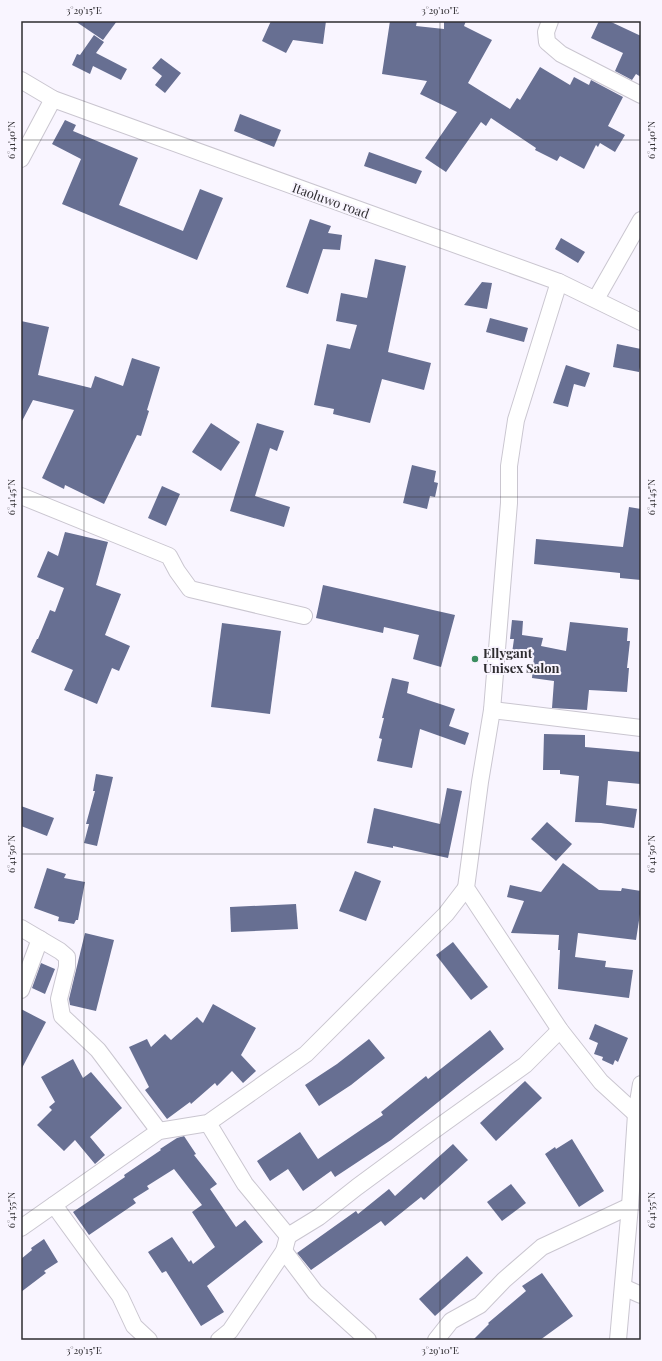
<svg xmlns="http://www.w3.org/2000/svg" width="662" height="1361" font-family="'Playfair Display',serif">
<style>
.building{fill:#676f92}
.lines{fill:none;stroke-linecap:round;stroke-linejoin:round}
.minor-casing{stroke:#cac6d0;stroke-width:18}
.minor{stroke:#fff;stroke-width:16}
.ticks{fill:none;stroke:#2e2c30;stroke-width:1;stroke-opacity:0.45}
.poi-dot{fill:#3a8d5f;stroke:#f9f5ff;stroke-width:1.5}
.labels{text-anchor:middle;dominant-baseline:central;stroke-width:4;stroke-linejoin:round;paint-order:stroke}
.street-label{font-size:13px;fill:#2e2c30;stroke:#f9f5ff}
.poi-label{font-size:13px;font-weight:bold;fill:#2e2c30;stroke:#f9f5ff;text-anchor:start}
.neatline{fill:none;stroke:#2e2c30;stroke-width:1.5}
.ticks-label{font-size:10px;text-anchor:middle;fill:#2e2c30}
</style>
<rect width="100%" height="100%" fill="#f9f5ff"/>
<g class="building">
<polygon points="75,21 117,21 103,40"/>
<polygon points="271,21 326,21 323,44 293,40 286,53 262,41"/>
<polygon points="390,21 417,21 416,26 444,29 444,21 466,21 464,26 492,40 468,83 510,109 517,98 520,100 540,67 570,85 574,77 589,85 591,80 623,97 608,126 625,135 615,152 600,143 598,147 596,145 584,169 560,156 557,161 535,150 536,148 491,118 486,126 481,122 446,172 425,158 457,112 420,94 427,81 382,74"/>
<polygon points="599,21 609,21 641,36 641,77 636,74 632,80 615,71 623,53 591,38"/>
<polygon points="94,35 104,42 96,53 127,69 121,80 93,66 90,74 72,65 77,54 80,55"/>
<polygon points="161,58 181,73 165,93 155,85 162,76 152,68"/>
<polygon points="240,114 281,130 274,147 234,131"/>
<polygon points="65,120 76,125 73,131 138,158 119,205 183,231 200,189 223,198 197,260 62,204 81,159 52,144"/>
<polygon points="369,152 422,171 416,184 364,166"/>
<polygon points="310,219 331,226 328,233 342,235 340,250 323,249 308,294 286,287"/>
<polygon points="561,238 585,252 578,263 555,249"/>
<polygon points="375,259 406,266 388,352 431,363 424,390 382,379 370,423 333,414 334,409 314,405 327,344 350,349 357,325 336,321 341,293 367,298"/>
<polygon points="482,282 492,283 487,309 464,305"/>
<polygon points="490,318 528,328 524,342 486,332"/>
<polygon points="21,321 49,327 38,375 91,388 95,376 123,386 132,358 160,367 147,410 149,411 141,436 137,435 104,504 65,485 64,489 42,478 74,410 33,400 21,423"/>
<polygon points="617,344 641,349 641,362 639,372 613,367"/>
<polygon points="566,365 590,373 585,387 574,384 568,407 553,403"/>
<polygon points="211,423 240,442 221,471 192,452"/>
<polygon points="257,423 284,431 277,451 270,448 255,496 290,507 284,527 230,511"/>
<polygon points="412,465 436,471 434,482 438,483 435,497 430,496 427,509 403,503"/>
<polygon points="162,486 180,494 166,526 148,518"/>
<polygon points="629,507 641,509 641,580 620,578 620,573 534,564 536,539 623,547"/>
<polygon points="65,532 108,542 96,585 121,594 105,635 130,646 119,671 112,668 97,704 64,690 73,670 31,652 37,639 38,639 50,610 55,612 64,588 37,577 48,551 58,556"/>
<polygon points="323,585 455,615 441,667 413,659 419,635 384,627 383,633 316,618"/>
<polygon points="512,620 523,621 522,635 543,638 541,646 566,651 570,622 628,628 627,641 630,641 627,668 629,668 627,692 589,690 587,710 552,708 554,681 532,678 534,656 512,653 514,639 510,639"/>
<polygon points="222,623 281,631 270,714 211,707"/>
<polygon points="392,678 409,682 407,693 455,709 449,726 469,733 465,745 420,729 412,768 377,761 382,739 379,738 384,718 382,718"/>
<polygon points="544,734 585,735 585,747 641,752 641,784 608,781 606,805 637,809 634,828 601,823 575,822 579,776 560,774 560,770 543,770"/>
<polygon points="96,774 113,777 97,846 84,843 89,824 86,824 95,791 93,791"/>
<polygon points="447,788 462,791 448,858 393,846 393,848 367,843 374,808 440,824"/>
<polygon points="21,806 54,818 47,836 21,826"/>
<polygon points="547,822 572,844 556,861 531,839"/>
<polygon points="563,863 599,890 621,891 622,888 641,891 641,914 640,914 636,940 578,933 575,957 606,961 605,967 633,970 629,998 558,989 560,950 558,950 559,935 511,933 524,901 507,897 510,885 541,892"/>
<polygon points="47,868 66,874 64,878 85,882 78,920 76,920 74,924 58,921 59,917 34,908"/>
<polygon points="355,871 381,881 366,921 339,911"/>
<polygon points="296,904 298,929 231,932 230,907"/>
<polygon points="85,933 114,940 96,1011 70,1005 69,999"/>
<polygon points="453,942 488,987 471,1000 436,955"/>
<polygon points="41,963 55,969 45,994 32,988"/>
<polygon points="213,1004 256,1028 241,1055 256,1071 243,1083 232,1071 217,1086 215,1083 191,1104 190,1102 167,1119 145,1090 149,1087 129,1047 147,1039 151,1047 165,1034 171,1040 197,1017 203,1023"/>
<polygon points="21,1009 46,1022 21,1070"/>
<polygon points="595,1024 628,1038 618,1062 615,1060 613,1065 602,1060 603,1057 594,1054 598,1043 589,1039"/>
<polygon points="490,1030 504,1049 391,1140 335,1177 331,1171 303,1191 288,1169 270,1181 257,1161 300,1132 318,1159 383,1115 381,1112 426,1076 428,1079"/>
<polygon points="369,1039 385,1058 351,1085 319,1106 305,1085 337,1064"/>
<polygon points="73,1059 83,1078 91,1072 122,1108 90,1137 105,1155 95,1164 75,1140 64,1151 37,1125 52,1110 49,1107 55,1102 41,1077"/>
<polygon points="525,1081 542,1098 496,1141 480,1123"/>
<polygon points="184,1136 196,1154 194,1155 217,1184 210,1189 236,1227 245,1220 263,1242 207,1286 224,1312 201,1326 166,1271 162,1273 148,1252 172,1237 189,1262 191,1260 193,1264 215,1247 192,1212 202,1205 174,1169 147,1186 149,1189 133,1199 136,1203 89,1235 73,1212 125,1177 124,1175 161,1150 160,1149 177,1138"/>
<polygon points="572,1139 604,1191 579,1207 545,1154 555,1147 556,1149"/>
<polygon points="453,1144 468,1160 424,1200 421,1197 385,1226 381,1221 311,1270 297,1253 356,1211 358,1214 389,1189 395,1196"/>
<polygon points="511,1184 526,1203 502,1221 487,1202"/>
<polygon points="44,1239 58,1262 44,1271 46,1273 21,1292 21,1259 32,1250 31,1248"/>
<polygon points="467,1256 483,1273 435,1316 419,1299"/>
<polygon points="542,1273 573,1316 540,1340 473,1340 489,1324 488,1323 526,1291 522,1286"/>
</g>
<g class="lines">
<g class="minor-casing">
<g id="minor">
<polyline points="550,21 546,32 547,42 561,54 641,95"/>
<polyline points="21,80 53,99 559,282 641,322"/>
<polyline points="21,159 53,99"/>
<polyline points="559,282 516,420 509,466 509,503 492,710 480,782 466,888 560,1030 601,1082 636,1114"/>
<polyline points="596,299 641,220"/>
<polyline points="21,496 169,556 177,571 190,589 304,616"/>
<polyline points="492,710 641,728"/>
<polyline points="21,928 60,951 67,957 67,967 59,999 62,1016 98,1050 159,1131"/>
<polyline points="21,990 40,939"/>
<polyline points="208,1123 245,1184 288,1236 319,1217 357,1187 433,1131 525,1065 560,1030"/>
<polyline points="54,1205 120,1296 134,1326 149,1340"/>
<polyline points="21,1228 159,1131 208,1123 306,1054 446,914 466,888"/>
<polyline points="284,1251 315,1292 368,1340"/>
<polyline points="623,1287 641,1295"/>
<polyline points="219,1340 230,1331 284,1251 288,1236"/>
<polyline points="436,1340 451,1321 480,1305 504,1280 542,1247 630,1206"/>
<polyline points="618,1340 630,1206 636,1114 641,1084"/>
</g>
</g>
<use href="#minor" class="minor"/>
</g>
<path class="ticks" d="M 84,21 L 84,1340M 440,21 L 440,1340M 21,140 L 641,140M 21,497 L 641,497M 21,854 L 641,854M 21,1210 L 641,1210"/>
<circle class="poi-dot" cx="475" cy="659" r="4"/>
<g class="labels">
<g class="street-label">
<text transform="translate(331 200) rotate(20)">Itaoluwo road</text>
</g>
<g class="poi-label">
<text x="483" y="652">Ellygant<tspan x="483" dy="15">Unisex Salon</tspan></text>
</g>
</g>
<rect width="662" height="1361" fill="none" stroke="#f9f5ff" stroke-width="44"/>
<rect x="22" y="22" width="618" height="1317" class="neatline"/>
<g class="ticks-label">
<text x="84" y="14">3°29'15"E</text>
<text x="440" y="14">3°29'10"E</text>
<text transform="translate(651 140) rotate(-90)" y="4">6°41'40"N</text>
<text transform="translate(11 140) rotate(-90)" y="4">6°41'40"N</text>
<text transform="translate(651 497) rotate(-90)" y="4">6°41'45"N</text>
<text transform="translate(11 497) rotate(-90)" y="4">6°41'45"N</text>
<text transform="translate(11 854) rotate(-90)" y="4">6°41'50"N</text>
<text transform="translate(651 854) rotate(-90)" y="4">6°41'50"N</text>
<text transform="translate(651 1210) rotate(-90)" y="4">6°41'55"N</text>
<text transform="translate(11 1210) rotate(-90)" y="4">6°41'55"N</text>
<text x="84" y="1354">3°29'15"E</text>
<text x="440" y="1354">3°29'10"E</text>
</g>
</svg>
